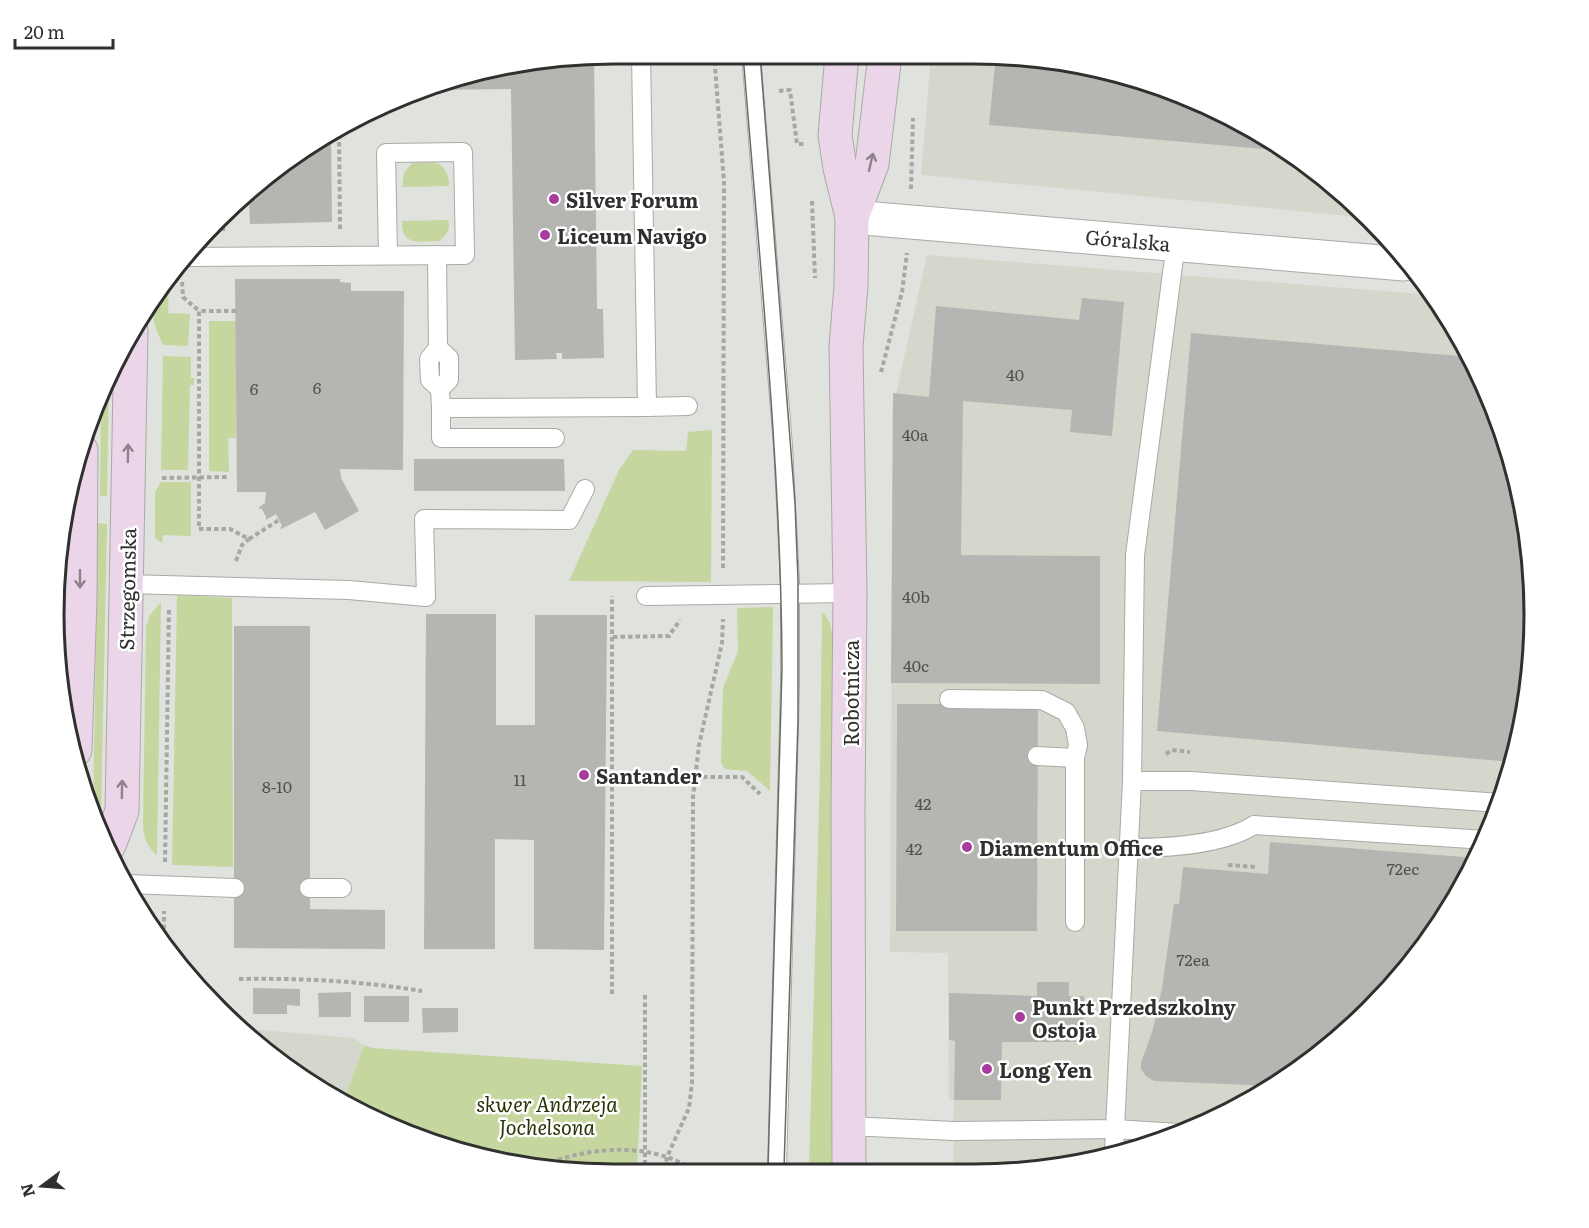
<svg xmlns="http://www.w3.org/2000/svg" width="1589" height="1228" font-family="Literata,serif">
<style>
.built{fill:#d4d8cc}
.green{fill:#c6d69f}
.building{fill:#b5b6b2}
.lines{fill:none;stroke-linecap:round;stroke-linejoin:round}
.lane-casing{stroke:#a9aaa6;stroke-width:20}
.street-casing{stroke:#a9aaa6;stroke-width:35}
.secondary-casing{stroke:#a9aaa6;stroke-width:35}
.path{stroke:#a6a8a4;stroke-width:4;stroke-dasharray:4.5 3;stroke-linecap:butt}
.lane{stroke:#fff;stroke-width:18}
.street{stroke:#fff;stroke-width:33}
.secondary{stroke:#ebd5e8;stroke-width:33}
.tram{stroke:#6a6a67;stroke-width:1.5}
.oneway{stroke:#8e828b}
.poi-dot{fill:#a73c9d;stroke:#fff;stroke-width:2}
.labels{text-anchor:middle;dominant-baseline:central;stroke-width:5;stroke-linejoin:round;paint-order:stroke}
.number-label{font-size:16px;fill:#51524f}
.poi-label{font-size:20px;font-weight:bold;fill:#30302e;stroke:#fff;text-anchor:start}
.street-label{font-size:20px;fill:#30302e;stroke:#fff}
.park-label{font-size:20px;font-style:italic;fill:#2a3406;stroke:#fff}
.rim{fill:none;stroke:#30302e;stroke-width:3}
</style>
<rect width="100%" height="100%" fill="#e0e2dd"/>
<g class="built">
<polygon points="931,55 1011,55 1120,73 1223,112 1316,170 1360,217 921,175"/>
<polygon points="927,255 1433,295 1441,303 1493,400 1524,505 1535,614 1524,724 1492,829 1440,925 1371,1010 1286,1080 1155,1144 1048,1169 953,1169 954,1100 949,1100 948,953 890,952 893,393 896,394"/>
<polygon points="240,1028 353,1038 364,1045 344,1100 303,1080"/>
</g>
<g class="green">
<path d="M 434,162 C 445,166 449,174 449,186 L 402,187 L 404,173 L 412,163 Z"/>
<path d="M 448,220 C 451,229 447,235 439,241 C 420,241 401,247 402,221 Z"/>
<path d="M 169,287 L 168,313 L 190,314 L 188,346 L 163,345 C 152,319 146,308 169,287 Z"/>
<polygon points="209,321 236,321 236,438 228,438 229,472 209,471"/>
<polygon points="163,356 191,357 191,378 194,378 194,385 190,385 188,470 161,470"/>
<polygon points="109,382 107,496 100,496 101,401"/>
<polygon points="712,430 711,582 569,581 619,470 633,450 686,451 688,432"/>
<polygon points="161,482 191,482 191,536 163,535 162,543 155,538 155,492"/>
<polygon points="98,523 107,524 101,816 97,820 93,814"/>
<polygon points="177,595 232,598 233,867 172,865"/>
<path d="M 161,602 L 157,855 C 148,849 143,836 143,826 L 146,627 L 150,615 Z"/>
<polygon points="773,607 770,791 747,771 725,769 721,763 723,688 738,651 737,608"/>
<path d="M 822,612 C 830,619 832,628 832,639 L 832,1169 L 809,1169 L 820,771 Z"/>
<polygon points="364,1045 372,1048 642,1066 637,1169 541,1169 434,1144 344,1100"/>
</g>
<g class="building">
<polygon points="1018,56 1120,73 1223,112 1287,151 989,125 995,64 1017,67"/>
<polygon points="594,57 597,309 603,309 604,358 562,359 562,353 556,353 557,359 515,360 511,89 429,90 469,73"/>
<polygon points="331,131 332,222 250,224 249,201 240,201"/>
<polygon points="235,279 340,279 340,282 351,283 351,291 404,291 403,470 340,469 341,478 359,511 325,530 315,512 281,529 280,528 282,526 276,514 266,520 266,517 262,509 258,508 265,503 266,492 237,492"/>
<polygon points="1082,298 1124,302 1112,436 1070,432 1072,410 963,401 961,555 1100,556 1100,684 891,683 893,393 929,397 936,306 1079,320"/>
<polygon points="1191,333 1470,357 1492,400 1524,505 1535,614 1524,724 1512,762 1157,731"/>
<polygon points="414,459 564,459 565,491 414,491"/>
<polygon points="426,614 496,614 496,725 535,725 535,615 607,615 604,950 534,949 534,840 495,839 495,949 424,949"/>
<polygon points="234,626 310,626 310,909 385,910 385,949 234,948"/>
<polygon points="897,704 1038,704 1037,931 896,931"/>
<polygon points="1270,842 1477,858 1440,925 1371,1010 1286,1080 1273,1086 1154,1081 1146,1076 1141,1069 1141,1063 1153,1029 1162,988 1174,904 1179,904 1183,867 1268,874"/>
<polygon points="1037,982 1069,982 1069,996 1084,996 1084,1042 1002,1042 1001,1100 954,1100 955,1041 949,1040 949,993 1037,996"/>
<polygon points="253,988 300,989 300,1006 287,1005 287,1014 253,1014"/>
<polygon points="351,992 351,1017 319,1017 318,993"/>
<rect x="364" y="996" width="45" height="26"/>
<polygon points="422,1008 458,1008 458,1032 423,1033"/>
</g>
<g class="lines">
<g class="lane-casing">
<g id="lane">
<polyline points="641,54 647,407 688,406"/>
<polyline points="751,54 783,446 790,583 790,686 777,1169"/>
<polyline points="437,255 438,348"/>
<polyline points="188,257 465,255 463,152 386,153 388,255"/>
<polygon points="438,348 449,358 449,380 440,389 430,380 429,359"/>
<polyline points="440,389 441,408 647,407"/>
<polyline points="441,408 441,438 555,438"/>
<polyline points="126,584 349,590 426,597 424,519 569,520 585,489"/>
<polyline points="646,596 850,593"/>
<polyline points="57,629 79,629"/>
<polyline points="949,699 1042,700 1066,712 1075,728 1078,745 1075,758 1037,756"/>
<polyline points="1075,758 1075,922"/>
<polyline points="1132,781 1191,781 1500,803"/>
<path d="M 1128,848 C 1165,848 1223,845 1254,825 L 1486,840"/>
<polyline points="128,884 235,888"/>
<polyline points="309,888 342,888"/>
<polyline points="849,1126 954,1131 1115,1129 1132,781 1135,555 1176,243"/>
<polyline points="1114,1154 1115,1129 1179,1133"/>
</g>
</g>
<g class="street-casing">
<polyline id="street" points="852,217 1404,264"/>
</g>
<g class="secondary-casing">
<g id="secondary">
<polyline points="842,55 835,135 840,168 852,217 851,286 846,346 850,593 848,809 849,1169"/>
<polyline points="852,217 872,164 885,55"/>
<polyline points="75,750 80,600 81,450"/>
<polyline points="109,845 122,811 131,331"/>
</g>
</g>
<g class="path">
<polyline points="714,54 724,182 723,569"/>
<polyline points="779,91 790,90 797,144 804,144"/>
<polyline points="339,127 340,231"/>
<polyline points="911,189 913,118"/>
<polyline points="812,201 815,278"/>
<polyline points="223,231 223,214"/>
<polyline points="182,282 183,297 199,311"/>
<polyline points="236,311 199,311 199,529 230,529 249,539 279,520"/>
<polyline points="881,372 902,292 907,253"/>
<polyline points="162,478 227,477"/>
<polyline points="236,561 242,545 249,539"/>
<polyline points="613,637 669,636 680,620"/>
<polyline points="1166,754 1172,750 1190,752"/>
<polyline points="613,777 742,777 760,794"/>
<polyline points="165,862 169,608"/>
<polyline points="1228,865 1256,867"/>
<polyline points="164,944 164,911"/>
<path d="M 239,979 C 300,978 362,981 422,991"/>
<polyline points="612,994 612,596"/>
<polyline points="645,995 645,1169"/>
<path d="M 537,1168 C 546,1162 558,1160 568,1157 C 608,1146 656,1146 692,1169"/>
<polyline points="665,1169 667,1157 689,1108 692,1083 693,797 699,745 722,643 723,619"/>
</g>
<use href="#lane" class="lane"/>
<use href="#street" class="street"/>
<use href="#secondary" class="secondary"/>
<g class="tram">
<path d="M 743,54 C 759,258 781,462 782,667 L 768,1169"/>
<polyline points="760,54 795,503 798,580 798,721 784,1169"/>
</g>
</g>
<defs><path id="oneway-shaft" d="M-6 0H5M1.5-3L5.5 0L1.5 3" fill="none" stroke-width="1.6" stroke-linecap="round" stroke-linejoin="round" transform="scale(1.5)"/></defs>
<g class="oneway">
<use href="#oneway-shaft" transform="translate(871 162) rotate(-77)"/>
<use href="#oneway-shaft" transform="translate(128 453) rotate(-89)"/>
<use href="#oneway-shaft" transform="translate(80 579) rotate(90)"/>
<use href="#oneway-shaft" transform="translate(122 789) rotate(-89)"/>
</g>
<g class="poi-dot">
<circle cx="554" cy="199" r="6"/>
<circle cx="545" cy="235" r="6"/>
<circle cx="584" cy="775" r="6"/>
<circle cx="967" cy="847" r="6"/>
<circle cx="1020" cy="1017" r="6"/>
<circle cx="987" cy="1069" r="6"/>
</g>
<g class="labels">
<g class="number-label">
<text x="1015" y="374">40</text>
<text x="317" y="387">6</text>
<text x="254" y="388">6</text>
<text x="915" y="434">40a</text>
<text x="916" y="596">40b</text>
<text x="916" y="665">40c</text>
<text x="520" y="779">11</text>
<text x="277" y="786">8-10</text>
<text x="923" y="803">42</text>
<text x="914" y="848">42</text>
<text x="1403" y="868">72ec</text>
<text x="1193" y="959">72ea</text>
</g>
<g class="poi-label">
<text x="566" y="199">Silver Forum</text>
<text x="557" y="235">Liceum Navigo</text>
<text x="596" y="775">Santander</text>
<text x="979" y="847">Diamentum Office</text>
<text x="1032" y="1006">Punkt Przedszkolny<tspan x="1032" dy="23">Ostoja</tspan></text>
<text x="999" y="1069">Long Yen</text>
</g>
<g class="street-label">
<text transform="translate(1128 239) rotate(5)">Góralska</text>
<text transform="translate(126 589) rotate(-89)">Strzegomska</text>
<text transform="translate(850 693) rotate(-90)">Robotnicza</text>
</g>
<g class="park-label">
<text x="547" y="1103">skwer Andrzeja<tspan x="547" dy="23">Jochelsona</tspan></text>
</g>
</g>
<path d="M0 0H1589V1228H0ZM614 64H974A550 550 0 0 1 1524 614V614A550 550 0 0 1 974 1164H614A550 550 0 0 1 64 614V614A550 550 0 0 1 614 64Z" fill="#fff" fill-rule="evenodd"/>
<path class="rim" d="M614 64H974A550 550 0 0 1 1524 614V614A550 550 0 0 1 974 1164H614A550 550 0 0 1 64 614V614A550 550 0 0 1 614 64Z"/>
<g transform="translate(42 1186) rotate(254)" stroke="#ffffff" stroke-width="4.5" paint-order="stroke">
<path d="M0-4.5L10 22L0 15L-10 22Z" fill="#30302e"/>
<text y="-9" font-size="16" font-weight="bold" text-anchor="middle" fill="#30302e">N</text>
</g>
<path d="M15 39v9h98v-9" fill="none" stroke="#30302e" stroke-width="3"/>
<text x="24" y="39" font-size="18" fill="#30302e" stroke="#ffffff" stroke-width="4.5" paint-order="stroke">20 m</text>
</svg>
